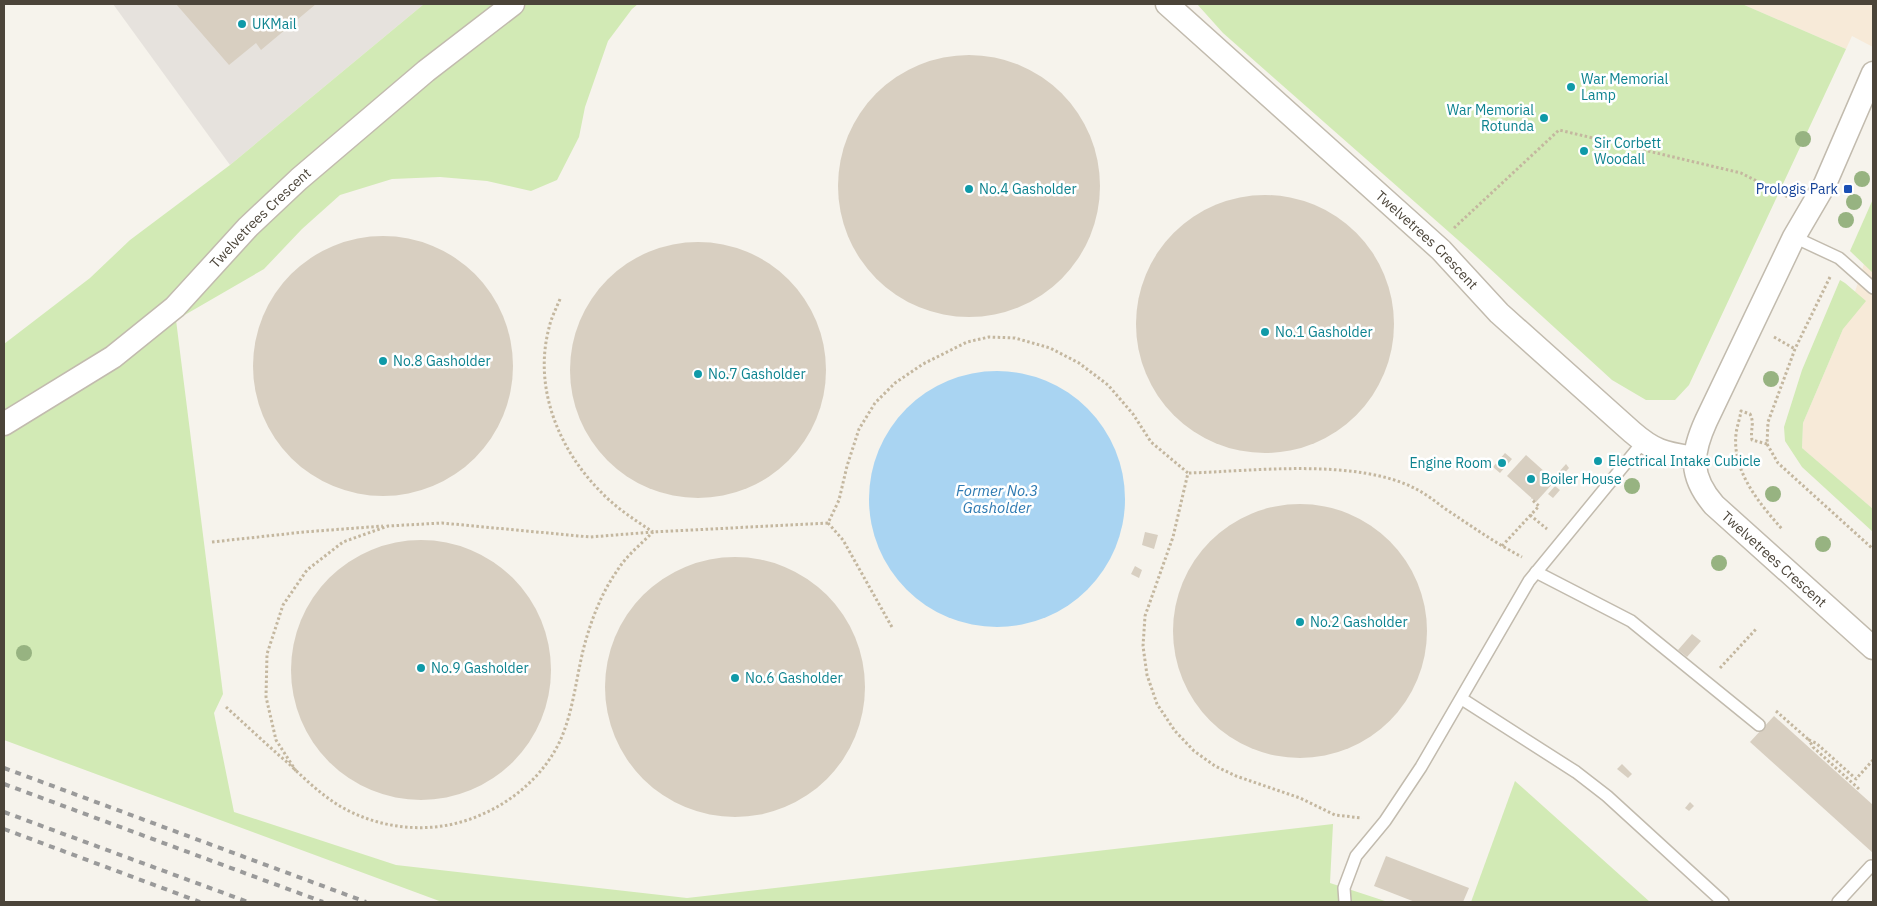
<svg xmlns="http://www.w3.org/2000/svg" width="1877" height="906" font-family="'IBM Plex Sans',sans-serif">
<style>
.commercial{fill:#f7ead8}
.industrial{fill:#e6e2dd}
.green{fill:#d2eab5}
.water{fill:#a9d4f2}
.building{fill:#d8cfc1}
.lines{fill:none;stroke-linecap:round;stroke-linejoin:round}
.service-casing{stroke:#c2bbae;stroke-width:14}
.minor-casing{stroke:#c2bbae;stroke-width:25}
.path{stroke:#c4b79f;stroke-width:3;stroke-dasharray:2.5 2.5;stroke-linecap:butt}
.service{stroke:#fff;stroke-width:11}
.minor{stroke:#fff;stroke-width:22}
.rail{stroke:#9a9a9a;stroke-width:4;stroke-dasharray:6 6;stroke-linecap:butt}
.tree{fill:#97b381}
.culture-dot{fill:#0f9aa8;stroke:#fff;stroke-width:2}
.transit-dot{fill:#1a4fb4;stroke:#fff;stroke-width:2}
.labels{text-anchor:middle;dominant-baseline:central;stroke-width:5;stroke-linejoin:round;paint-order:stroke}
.culture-label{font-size:14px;fill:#0d838f;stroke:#fff;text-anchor:start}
.transit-label{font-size:14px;fill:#164399;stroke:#fff;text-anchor:end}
.street-label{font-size:14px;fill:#4b4439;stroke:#fff}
.water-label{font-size:15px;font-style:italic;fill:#2e7ab2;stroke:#fff}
</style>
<rect width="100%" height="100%" fill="#f6f3ec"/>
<g class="commercial">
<polygon points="1742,4 1873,4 1873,47 1852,36 1846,49"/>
<polygon points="1873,236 1873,509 1802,448 1803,423 1843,329"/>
</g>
<polygon class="industrial" points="113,4 424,4 230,165"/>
<g class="green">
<polygon points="424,4 638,4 632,9 608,41 585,107 579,137 557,180 531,191 487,181 440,177 392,179 340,195 302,229 264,269 176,320 223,694 214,713 234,812 396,865 687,898 1333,824 1330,883 1388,902 442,902 4,740 4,344 90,278 130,240 230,165"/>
<polygon points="1197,4 1742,4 1846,49 1689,385 1675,400 1646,400 1612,380 1466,247 1223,33"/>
<polygon points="1873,199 1873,273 1850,251"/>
<polygon points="1840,280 1845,283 1866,301 1843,329 1803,423 1802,448 1873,509 1873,532 1802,467 1785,441 1784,427 1802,370"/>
<polygon points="1515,781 1650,902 1471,902"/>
</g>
<circle class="water" cx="997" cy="499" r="128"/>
<g class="building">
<polygon points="176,4 316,4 261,50 256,43 229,65"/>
<circle cx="969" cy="186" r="131"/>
<circle cx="1265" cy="324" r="129"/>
<circle cx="383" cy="366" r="130"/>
<circle cx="698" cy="370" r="128"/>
<polygon points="1505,453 1512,459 1500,473 1493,467"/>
<polygon points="1526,455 1555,481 1536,502 1507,476"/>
<polygon points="1566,464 1569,468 1562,476 1558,473"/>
<polygon points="1555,486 1560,490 1553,498 1548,494"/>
<circle cx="1300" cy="631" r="127"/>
<polygon points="1145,532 1158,535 1154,549 1142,545"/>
<circle cx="421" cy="670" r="130"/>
<circle cx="735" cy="687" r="130"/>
<polygon points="1135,566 1142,570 1139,578 1131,574"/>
<polygon points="1692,634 1701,641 1687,657 1678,650"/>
<polygon points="1774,716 1873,805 1873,853 1750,742"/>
<polygon points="1622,764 1632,774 1628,778 1617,769"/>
<polygon points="1690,802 1694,806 1689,811 1685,808"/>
<polygon points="1386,856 1469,888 1463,902 1415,902 1374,886"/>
</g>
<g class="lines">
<g class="service-casing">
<g id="service">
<polyline points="1794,237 1839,258 1873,288"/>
<polyline points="1536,572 1631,621 1759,725"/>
<polyline points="1462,699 1576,772 1607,796 1723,902"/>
<polyline points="1345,902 1344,888 1356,856 1385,821 1421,767 1529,581 1643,442"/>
<polyline points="1838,902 1871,866"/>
</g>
</g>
<g class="minor-casing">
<g id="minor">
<path id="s1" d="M 1167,4 L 1441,250 L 1499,313 L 1632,432 C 1655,452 1665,453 1694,458"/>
<path id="s2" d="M 1873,73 L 1825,184 L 1794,237 L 1706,421 C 1691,454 1689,476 1714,505 L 1873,648"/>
<path id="s3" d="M 4,424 L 113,357 L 175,307 L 248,227 L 299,179 L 426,71 L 513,4"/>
</g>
</g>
<g class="path">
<polyline points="1454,228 1559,130 1741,173 1788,197"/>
<polyline points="1830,277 1795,349 1768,422 1767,444 1778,463 1873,549"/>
<path d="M 560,299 C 556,309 551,318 549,328 C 533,388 559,450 601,492 C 616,508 635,520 653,532"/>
<polyline points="1774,337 1795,349"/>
<path d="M 1767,444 L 1752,440 C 1750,429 1755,424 1750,414 L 1741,411 C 1740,418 1737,426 1736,434 C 1732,471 1759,503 1782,529"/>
<path d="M 1189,473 C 1254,471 1358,458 1416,489 C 1426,494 1435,501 1444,508 C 1470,525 1495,543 1522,557"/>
<polyline points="1530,515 1547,529"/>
<polyline points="828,523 843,540 893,629"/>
<polyline points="212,542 304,532 383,526"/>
<polyline points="1502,546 1539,506 1531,499"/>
<polyline points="1720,668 1757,628"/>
<path d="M 226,707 C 247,726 267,745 288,763 C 306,780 324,798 347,810 C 390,832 441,834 485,813 C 516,799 545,773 560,741 C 574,710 576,676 585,643 C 592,618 602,592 617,571 C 626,556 641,544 653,532"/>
<polyline points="1776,711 1809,740"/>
<polyline points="296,771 276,740 266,697 267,654 283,605 307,570 343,542 388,526 442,523 590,537 653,532 828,523 839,500 847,466 859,429 875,403 895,383 923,364 967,342 989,337 1015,338 1050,348 1079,363 1108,385 1133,414 1151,442 1188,473 1173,537 1145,616 1143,646 1147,675 1157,704 1175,731 1194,751 1215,766 1236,776 1300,798 1335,815 1362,818"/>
<polyline points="1859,789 1813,747 1809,740 1816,743 1856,779 1873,760"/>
</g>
<use href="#service" class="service"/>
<use href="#minor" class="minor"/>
<g class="rail">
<polyline points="4,768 366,902"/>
<polyline points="4,784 323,902"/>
<polyline points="4,812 248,902"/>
<polyline points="4,829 200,902"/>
</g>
</g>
<g class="tree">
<circle cx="1803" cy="139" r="8"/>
<circle cx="1862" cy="179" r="8"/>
<circle cx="1854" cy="202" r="8"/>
<circle cx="1846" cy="220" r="8"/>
<circle cx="1771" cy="379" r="8"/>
<circle cx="1632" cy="486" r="8"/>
<circle cx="1773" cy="494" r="8"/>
<circle cx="1823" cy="544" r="8"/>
<circle cx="1719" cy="563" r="8"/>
<circle cx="24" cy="653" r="8"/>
</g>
<g class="culture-dot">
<circle cx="242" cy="24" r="5"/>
<circle cx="1571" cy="87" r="5"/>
<circle cx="1544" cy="118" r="5"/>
<circle cx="1584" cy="151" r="5"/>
<circle cx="969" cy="189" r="5"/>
<circle cx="1265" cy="332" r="5"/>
<circle cx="383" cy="361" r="5"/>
<circle cx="698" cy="374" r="5"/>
<circle cx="1598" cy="461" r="5"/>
<circle cx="1502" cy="463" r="5"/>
<circle cx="1531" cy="479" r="5"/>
<circle cx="1300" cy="622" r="5"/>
<circle cx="421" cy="668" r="5"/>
<circle cx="735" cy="678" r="5"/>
</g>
<rect class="transit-dot" x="1843" y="184" width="10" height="10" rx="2.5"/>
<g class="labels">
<g class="culture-label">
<text x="252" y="24">UKMail</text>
<text x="1581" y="79">War Memorial<tspan x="1581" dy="16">Lamp</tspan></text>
<text x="1534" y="110" text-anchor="end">War Memorial<tspan x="1534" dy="16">Rotunda</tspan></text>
<text x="1594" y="143">Sir Corbett<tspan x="1594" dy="16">Woodall</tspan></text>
<text x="979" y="189">No.4 Gasholder</text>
<text x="1275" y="332">No.1 Gasholder</text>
<text x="393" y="361">No.8 Gasholder</text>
<text x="708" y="374">No.7 Gasholder</text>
<text x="1608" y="461">Electrical Intake Cubicle</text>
<text x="1492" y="463" text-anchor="end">Engine Room</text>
<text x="1541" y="479">Boiler House</text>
<text x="1310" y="622">No.2 Gasholder</text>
<text x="431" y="668">No.9 Gasholder</text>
<text x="745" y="678">No.6 Gasholder</text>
</g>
<g class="transit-label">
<text x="1838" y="189">Prologis Park</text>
</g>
<g class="street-label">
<text stroke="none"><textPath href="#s3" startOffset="331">Twelvetrees Crescent</textPath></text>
<text stroke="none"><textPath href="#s1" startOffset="351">Twelvetrees Crescent</textPath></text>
<text stroke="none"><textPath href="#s2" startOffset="558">Twelvetrees Crescent</textPath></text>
</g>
<g class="water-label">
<text x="997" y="490">Former No.3<tspan x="997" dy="17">Gasholder</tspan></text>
</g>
</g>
<rect width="1877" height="906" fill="none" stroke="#4b4439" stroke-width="10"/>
</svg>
